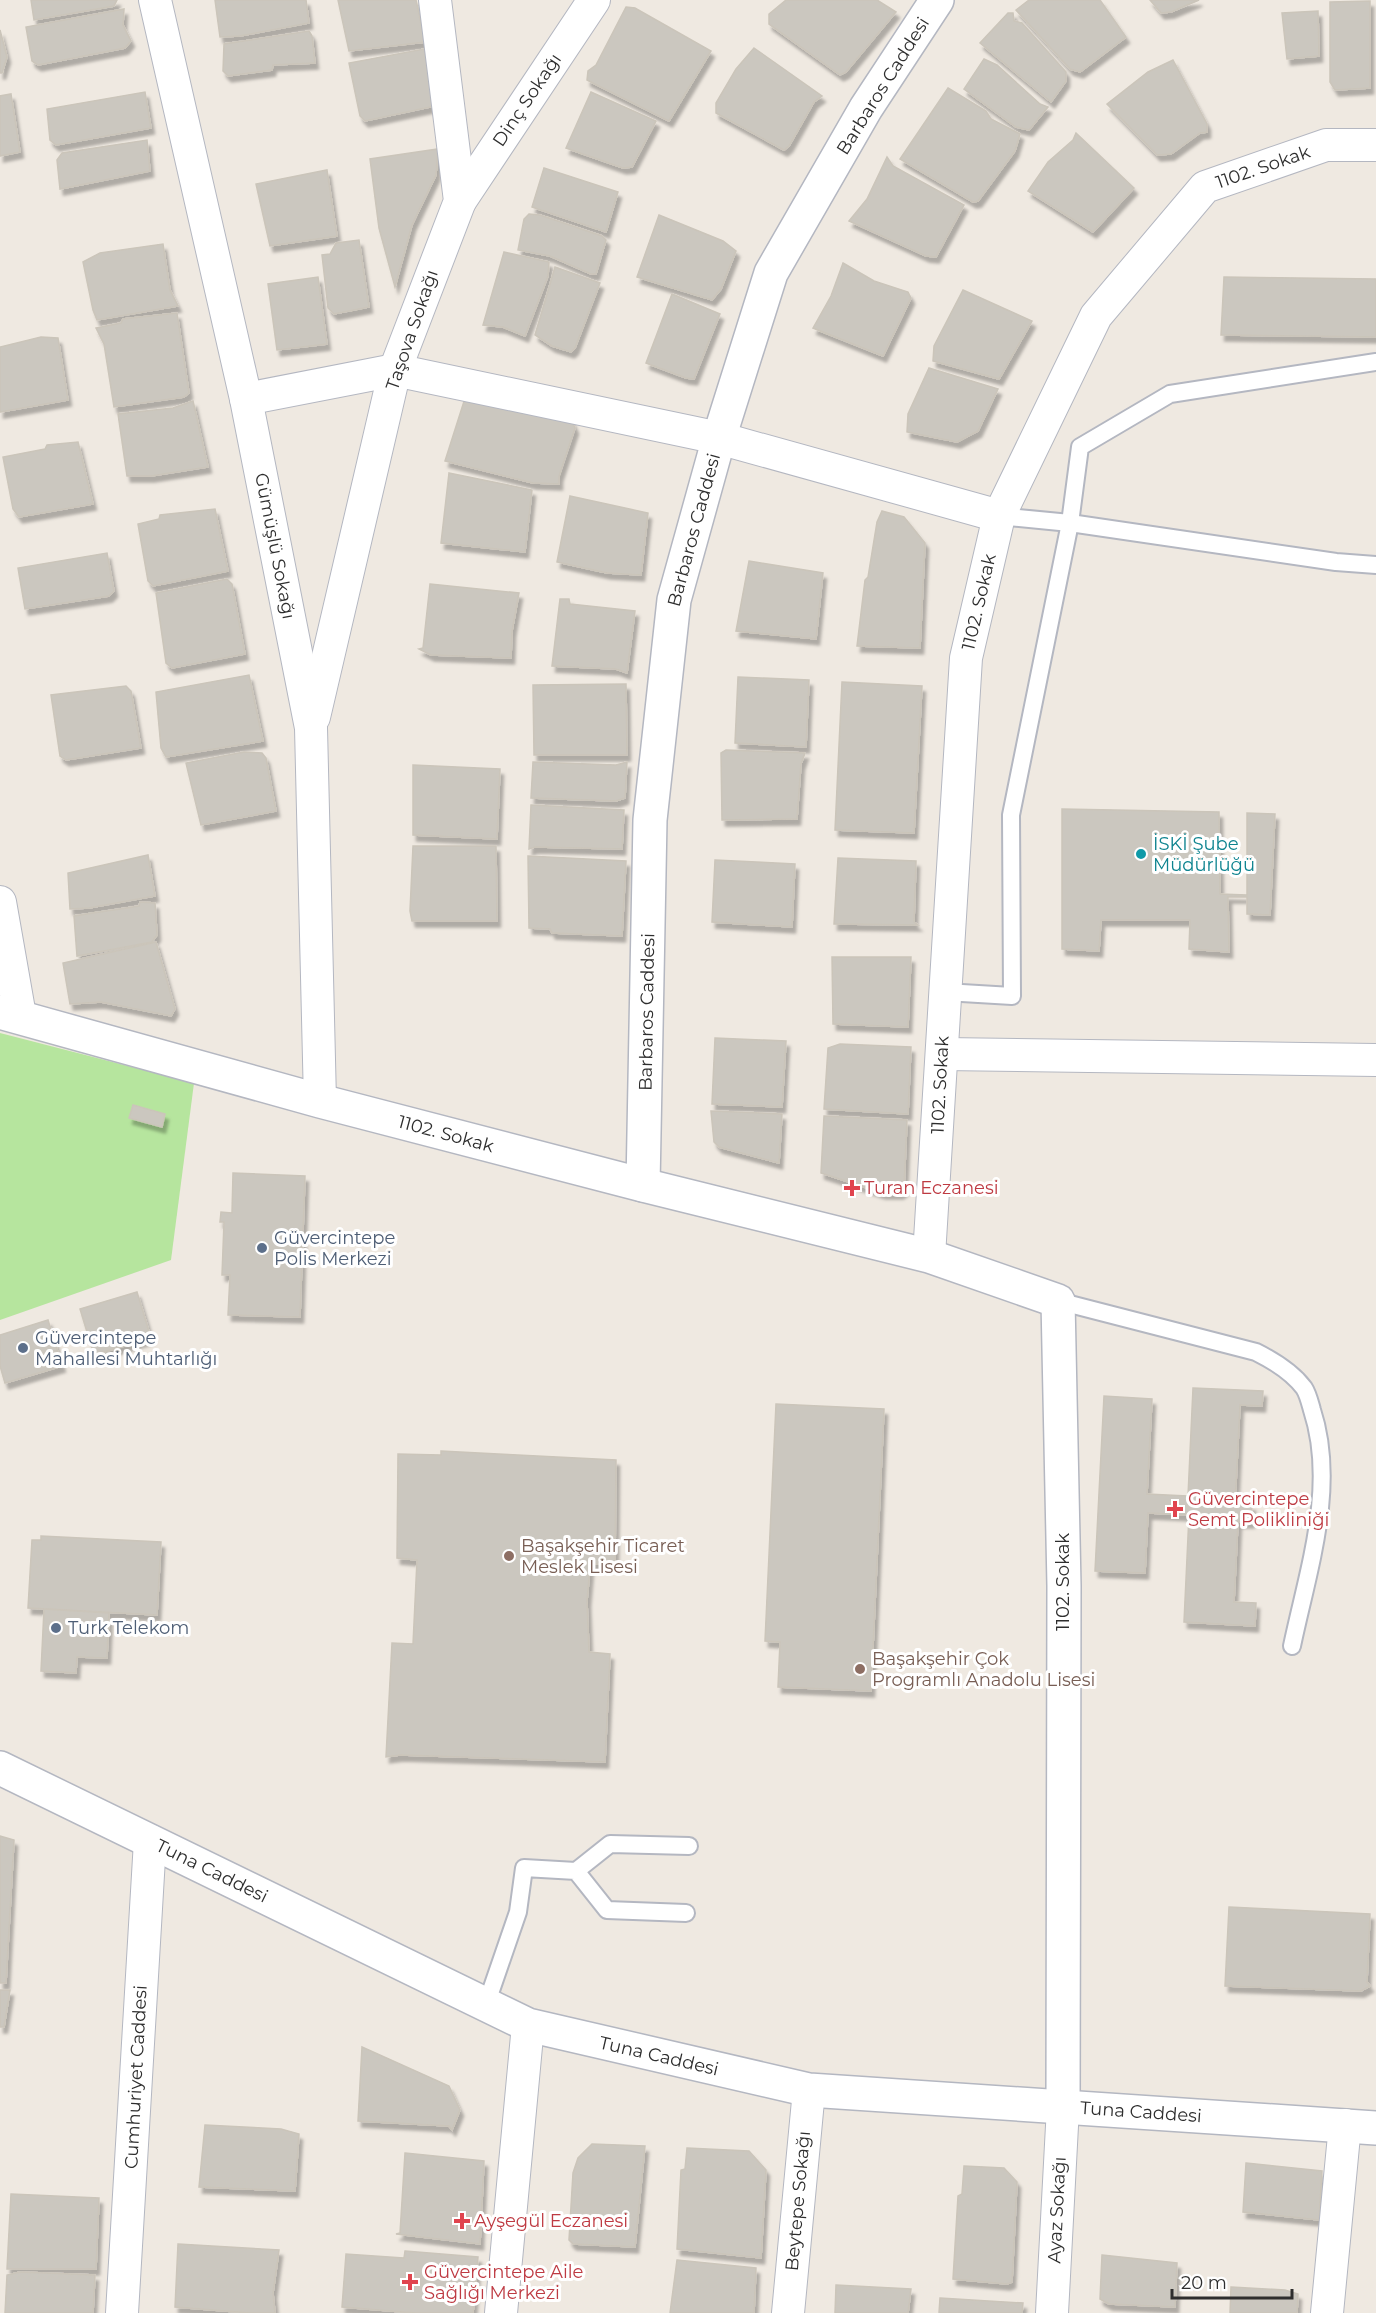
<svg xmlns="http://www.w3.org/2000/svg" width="1376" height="2313" font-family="Montserrat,sans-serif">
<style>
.green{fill:#b6e59e}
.building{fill:#cbc7bf;stroke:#cbc5ba;stroke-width:1.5;filter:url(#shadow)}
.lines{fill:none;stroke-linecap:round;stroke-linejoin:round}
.service-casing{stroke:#b4b7c1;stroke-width:20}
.minor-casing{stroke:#b4b7c1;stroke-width:34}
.tertiary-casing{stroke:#b4b7c1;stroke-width:36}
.service{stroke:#fff;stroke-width:16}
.minor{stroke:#fff;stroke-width:32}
.tertiary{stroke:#fff;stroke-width:33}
.culture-dot{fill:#0f9aa8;stroke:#fff;stroke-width:2}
.health-dot{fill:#e0444e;stroke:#fff;stroke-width:2}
.service-dot{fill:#5c6f8a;stroke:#fff;stroke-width:2}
.education-dot{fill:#8d6e63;stroke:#fff;stroke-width:2}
.labels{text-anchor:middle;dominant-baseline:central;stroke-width:6;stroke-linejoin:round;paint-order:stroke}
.street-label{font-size:18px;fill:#2e2e2e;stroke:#fff}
.culture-label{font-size:18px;fill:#0d838f;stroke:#fff;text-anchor:start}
.health-label{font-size:18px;fill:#be3a42;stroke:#fff;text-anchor:start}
.service-label{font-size:18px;fill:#4e5e75;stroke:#fff;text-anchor:start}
.education-label{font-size:18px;fill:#785e54;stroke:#fff;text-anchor:start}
</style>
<defs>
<filter id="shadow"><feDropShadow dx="3.5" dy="6" stdDeviation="1.5" flood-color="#0004"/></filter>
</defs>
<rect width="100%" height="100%" fill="#efe9e1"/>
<polygon class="green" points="0,1033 194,1083 171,1260 0,1320"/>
<g class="building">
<polygon points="31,0 117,0 114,6 34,20"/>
<polygon points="215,0 306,0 309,23 240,36 220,37"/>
<polygon points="338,0 416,0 425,42 349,51"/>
<polygon points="786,0 877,0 896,12 846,72 840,75 769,24 769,14"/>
<polygon points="1029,0 1100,0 1126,37 1080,72 1070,69 1016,10"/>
<polygon points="1150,0 1199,0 1171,12 1161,13"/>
<polygon points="1370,1 1370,88 1335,90 1330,82 1330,2"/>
<polygon points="626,7 635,8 711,51 669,121 587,80 588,71 596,65"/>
<polygon points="124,9 123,25 131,41 125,48 38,65 32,61 26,27"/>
<polygon points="1318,11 1319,56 1287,59 1282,13"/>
<polygon points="1008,13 1013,13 1014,21 1022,23 1066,72 1066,81 1051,102 980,43"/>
<polygon points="0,30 7,57 2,73 0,73"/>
<polygon points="309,31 312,36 315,63 273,65 272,70 228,76 223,71 224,44"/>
<polygon points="754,48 822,96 814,102 789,146 784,150 716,113 716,103 736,69"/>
<polygon points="424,49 435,106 365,121 360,116 349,63"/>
<polygon points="984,59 997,65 1040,104 1048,107 1029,130 1016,127 964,89"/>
<polygon points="1173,60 1207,124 1207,132 1200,133 1171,154 1157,155 1107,104 1148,72"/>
<polygon points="948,88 986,111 991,119 1020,134 1015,151 978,201 973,202 900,159"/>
<polygon points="145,92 151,128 56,145 50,140 47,109"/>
<polygon points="591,92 656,121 632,167 623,168 566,148"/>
<polygon points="11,94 20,152 0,156 0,96"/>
<polygon points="1076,133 1134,188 1093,232 1028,191 1048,162 1073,140"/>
<polygon points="147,140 150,171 60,189 57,160 62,153"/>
<polygon points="438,149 436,175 412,225 395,287 379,228 370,159"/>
<polygon points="887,157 893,166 964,205 936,257 926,256 849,221 867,199"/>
<polygon points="544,168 618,192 606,232 532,207"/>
<polygon points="327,170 337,236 270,246 256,184"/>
<polygon points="529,214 540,215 602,236 606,240 596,274 591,274 550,256 518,250 524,219"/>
<polygon points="659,215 723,241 736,251 721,289 712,300 637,277"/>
<polygon points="359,240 369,307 334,314 328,308 322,255 330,254 336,243"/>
<polygon points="163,244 170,290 178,306 97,320 93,310 83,262 100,253"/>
<polygon points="504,252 549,262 548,276 525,336 503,327 483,325"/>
<polygon points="843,263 874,281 908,292 911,298 883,356 813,328 831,296"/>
<polygon points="555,267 600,283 575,348 571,352 552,346 535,335"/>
<polygon points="318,277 327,344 277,350 268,284"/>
<polygon points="1224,277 1376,279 1376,337 1221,335"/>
<polygon points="963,290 1032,321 999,379 933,361 934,346"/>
<polygon points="672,294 720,314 694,379 686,378 646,363"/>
<polygon points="177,313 189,393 184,397 114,407 104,344 96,328 121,323 123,319"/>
<polygon points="41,337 58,338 68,400 0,412 0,347"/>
<polygon points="929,368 998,389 978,431 957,442 907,432 908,414"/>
<polygon points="467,392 571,419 575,428 559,476 559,484 533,483 445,461"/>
<polygon points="193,401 208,467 151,476 127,476 118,414 173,408"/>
<polygon points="78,442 93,504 19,517 13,509 3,457 45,449 47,445"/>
<polygon points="449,473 532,490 525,552 441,543"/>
<polygon points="570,496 648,513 641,575 607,573 557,562"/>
<polygon points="215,509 228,571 153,586 148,581 138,524 159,519 160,515"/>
<polygon points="882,511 904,517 925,543 920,648 857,646 865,580 868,577 877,522"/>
<polygon points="107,553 114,591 109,596 25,609 18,568"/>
<polygon points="749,561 823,573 816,639 736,631"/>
<polygon points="227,579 232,584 245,654 172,668 166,663 156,593"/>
<polygon points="430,584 519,593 512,631 511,658 431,655 419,649 423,648"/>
<polygon points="560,599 569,599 570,604 635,611 627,673 616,669 552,666"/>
<polygon points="249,675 263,741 166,757 161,748 156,692"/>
<polygon points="738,677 809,680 806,747 735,743"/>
<polygon points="842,682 922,686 914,833 835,830"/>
<polygon points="626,684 627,755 534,755 533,685"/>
<polygon points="126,686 131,691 141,748 66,760 60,756 51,695"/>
<polygon points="726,750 805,753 801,764 797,819 722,820 721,753"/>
<polygon points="244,752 262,753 266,758 276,811 201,825 186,763"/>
<polygon points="533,762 616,765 627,762 625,798 616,801 531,798"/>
<polygon points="413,765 500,769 497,839 413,835"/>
<polygon points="531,805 624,810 622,849 535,847 529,849"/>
<polygon points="1062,809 1219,812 1220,894 1247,895 1247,813 1275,814 1270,915 1247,914 1247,897 1228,897 1229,952 1189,949 1190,920 1101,920 1099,951 1062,949"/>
<polygon points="413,846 496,846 497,921 412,921 410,911"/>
<polygon points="148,855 155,896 89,908 70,909 68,873"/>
<polygon points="528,856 626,861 622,936 552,933 550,929 529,928"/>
<polygon points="838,858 916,861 914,922 918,925 834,924"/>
<polygon points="715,860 795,864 792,927 712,922"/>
<polygon points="140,902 155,903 157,935 152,942 77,956 74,916 139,906"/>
<polygon points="156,942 175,1009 171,1016 101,1002 70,1004 63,963"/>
<polygon points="832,957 911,957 908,1027 833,1024"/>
<polygon points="715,1038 786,1041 782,1107 712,1104"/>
<polygon points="840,1044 911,1047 908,1114 824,1109 828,1048"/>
<polygon points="133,1105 165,1114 162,1127 129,1118"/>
<polygon points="711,1111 782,1114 779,1163 719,1147 714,1142"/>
<polygon points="824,1116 907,1120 904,1190 900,1193 882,1193 821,1173"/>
<polygon points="233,1173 305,1176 300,1317 228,1315 230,1275 222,1275 224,1222 220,1222 221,1212 232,1213"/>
<polygon points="137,1292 151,1338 94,1355 80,1309"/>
<polygon points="48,1320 62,1366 5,1383 0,1366 0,1335"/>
<polygon points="1193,1388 1263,1391 1262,1406 1240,1405 1235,1504 1252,1505 1251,1522 1238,1522 1234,1602 1256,1603 1255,1626 1184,1622 1189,1515 1148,1513 1145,1573 1095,1571 1104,1396 1152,1399 1147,1494 1188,1496"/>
<polygon points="776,1404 884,1409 871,1691 778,1687 780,1642 765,1641"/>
<polygon points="441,1451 616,1460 615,1565 595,1564 590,1568 587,1601 589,1652 610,1654 605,1762 400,1755 386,1757 392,1643 413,1644 417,1560 397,1558 398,1454 441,1455"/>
<polygon points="41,1536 161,1542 157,1615 28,1608 32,1540 41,1540"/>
<polygon points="44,1609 109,1613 107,1658 77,1657 76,1673 41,1671"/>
<polygon points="0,1836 14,1840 6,1983 0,1983"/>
<polygon points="1229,1907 1370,1914 1367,1982 1370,1986 1361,1991 1225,1986"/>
<polygon points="0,1990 10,1990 4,2027 0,2027"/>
<polygon points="362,2047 449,2086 460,2110 452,2130 449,2126 358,2121"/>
<polygon points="205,2125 281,2129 299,2134 295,2191 199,2187"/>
<polygon points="592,2144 645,2146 635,2247 573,2244 569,2240 573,2173 578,2158"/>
<polygon points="687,2148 749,2151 766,2170 761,2258 677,2249 681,2170 685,2169"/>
<polygon points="405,2153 484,2161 480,2244 396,2234 400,2233"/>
<polygon points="1246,2163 1322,2171 1319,2220 1243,2212"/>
<polygon points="964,2166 1004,2168 1017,2182 1012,2282 1007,2284 953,2279 958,2196 962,2194"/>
<polygon points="11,2194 99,2198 96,2269 7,2269"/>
<polygon points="178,2244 279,2250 273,2293 275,2313 250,2313 175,2307"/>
<polygon points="405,2251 478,2257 473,2313 415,2313 342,2307 346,2254 404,2258"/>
<polygon points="1102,2255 1177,2263 1175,2307 1109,2304 1100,2299"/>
<polygon points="677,2260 756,2268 754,2313 670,2313"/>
<polygon points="20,2272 95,2275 93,2313 5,2313 7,2275"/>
<polygon points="836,2285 911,2289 908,2313 835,2313"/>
<polygon points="1231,2287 1285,2290 1298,2294 1297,2313 1230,2313"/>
<polygon points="940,2298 1023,2303 1022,2313 939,2313"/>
</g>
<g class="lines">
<g class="service-casing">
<g id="service">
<polyline points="999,516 1070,523 1336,562 1376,565"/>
<polyline points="945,992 1012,996 1011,815 1070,523 1080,447 1170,394 1376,362"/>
<path d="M 1058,1301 L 1256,1352 C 1274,1361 1292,1372 1304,1388 C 1308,1394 1310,1403 1312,1410 C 1337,1486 1308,1570 1292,1646"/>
<polyline points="576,1871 610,1844 689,1846"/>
<polyline points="486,2005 518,1912 524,1868 576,1871 607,1910 686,1913"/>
</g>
</g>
<g class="minor-casing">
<g id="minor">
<polyline points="155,0 246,399 311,728 320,1101"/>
<polyline points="460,201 594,0"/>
<polyline points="246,399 395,370 719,438 999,516"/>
<polyline points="314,717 395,370 460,201 435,0"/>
<polyline points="0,902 20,1016"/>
<polyline points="943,1054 1376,1060"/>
<polyline points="929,1256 966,658 999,516 1096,316 1205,187 1326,145 1376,145"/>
<polyline points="122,2313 150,1841"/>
<polyline points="501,2313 528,2025"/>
<polyline points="788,2313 809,2090"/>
<polyline points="1052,2313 1063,2107"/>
<polyline points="1327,2313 1345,2125"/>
</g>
</g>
<g class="tertiary-casing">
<g id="tertiary">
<polyline points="0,1012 320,1101 643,1185 929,1256 1058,1301 1064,1586 1063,2107"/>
<polyline points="643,1185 650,820 674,600 719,438 771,273 866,108 937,0"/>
<polyline points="0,1768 528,2025 809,2090 1376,2128"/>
</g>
</g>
<use href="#service" class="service"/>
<use href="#minor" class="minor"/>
<use href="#tertiary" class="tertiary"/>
</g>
<circle class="culture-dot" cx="1141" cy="854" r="6"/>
<g class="health-dot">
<path d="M849 1179h6v6h6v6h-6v6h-6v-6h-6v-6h6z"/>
<path d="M1172 1500h6v6h6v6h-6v6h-6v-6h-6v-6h6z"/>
<path d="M459 2212h6v6h6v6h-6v6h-6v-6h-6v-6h6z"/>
<path d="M407 2273h6v6h6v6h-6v6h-6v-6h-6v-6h6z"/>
</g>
<g class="service-dot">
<circle cx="262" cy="1248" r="6"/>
<circle cx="23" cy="1348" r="6"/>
<circle cx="56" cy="1628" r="6"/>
</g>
<g class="education-dot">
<circle cx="509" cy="1556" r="6"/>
<circle cx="860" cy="1669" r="6"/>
</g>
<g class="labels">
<g class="street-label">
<text transform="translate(883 86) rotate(-58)">Barbaros Caddesi</text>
<text transform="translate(527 100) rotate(-56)">Dinç Sokağı</text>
<text transform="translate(1263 167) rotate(-19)">1102. Sokak</text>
<text transform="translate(412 330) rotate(-71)">Taşova Sokağı</text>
<text transform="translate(694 530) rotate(-75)">Barbaros Caddesi</text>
<text transform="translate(275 546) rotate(79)">Gümüşlü Sokağı</text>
<text transform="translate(979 602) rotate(-77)">1102. Sokak</text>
<text transform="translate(647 1012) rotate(-89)">Barbaros Caddesi</text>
<text transform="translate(940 1085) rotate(-87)">1102. Sokak</text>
<text transform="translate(446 1134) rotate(15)">1102. Sokak</text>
<text transform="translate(1063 1582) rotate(-90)">1102. Sokak</text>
<text transform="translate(212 1871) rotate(26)">Tuna Caddesi</text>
<text transform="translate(659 2056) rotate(13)">Tuna Caddesi</text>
<text transform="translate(136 2077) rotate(-87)">Cumhuriyet Caddesi</text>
<text transform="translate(1141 2112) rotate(4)">Tuna Caddesi</text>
<text transform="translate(798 2201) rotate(-85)">Beytepe Sokağı</text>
<text transform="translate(1057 2210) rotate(-87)">Ayaz Sokağı</text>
</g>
<g class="culture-label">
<text x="1153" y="844">İSKİ Şube<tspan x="1153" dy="21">Müdürlüğü</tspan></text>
</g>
<g class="health-label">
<text x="864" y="1188">Turan Eczanesi</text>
<text x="1188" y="1499">Güvercintepe<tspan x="1188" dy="21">Semt Polikliniği</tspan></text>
<text x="474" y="2221">Ayşegül Eczanesi</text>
<text x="424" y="2272">Güvercintepe Aile<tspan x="424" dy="21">Sağlığı Merkezi</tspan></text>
</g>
<g class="service-label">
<text x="274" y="1238">Güvercintepe<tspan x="274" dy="21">Polis Merkezi</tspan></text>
<text x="35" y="1338">Güvercintepe<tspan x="35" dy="21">Mahallesi Muhtarlığı</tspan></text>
<text x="68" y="1628">Turk Telekom</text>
</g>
<g class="education-label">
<text x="521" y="1546">Başakşehir Ticaret<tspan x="521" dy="21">Meslek Lisesi</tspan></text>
<text x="872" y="1659">Başakşehir Çok<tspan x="872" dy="21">Programlı Anadolu Lisesi</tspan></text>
</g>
</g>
<path d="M1172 2289v9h120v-9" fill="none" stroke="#2e2e2e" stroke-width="3"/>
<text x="1181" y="2289" font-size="18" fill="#2e2e2e" stroke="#ffffff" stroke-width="4.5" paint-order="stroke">20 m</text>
</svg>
